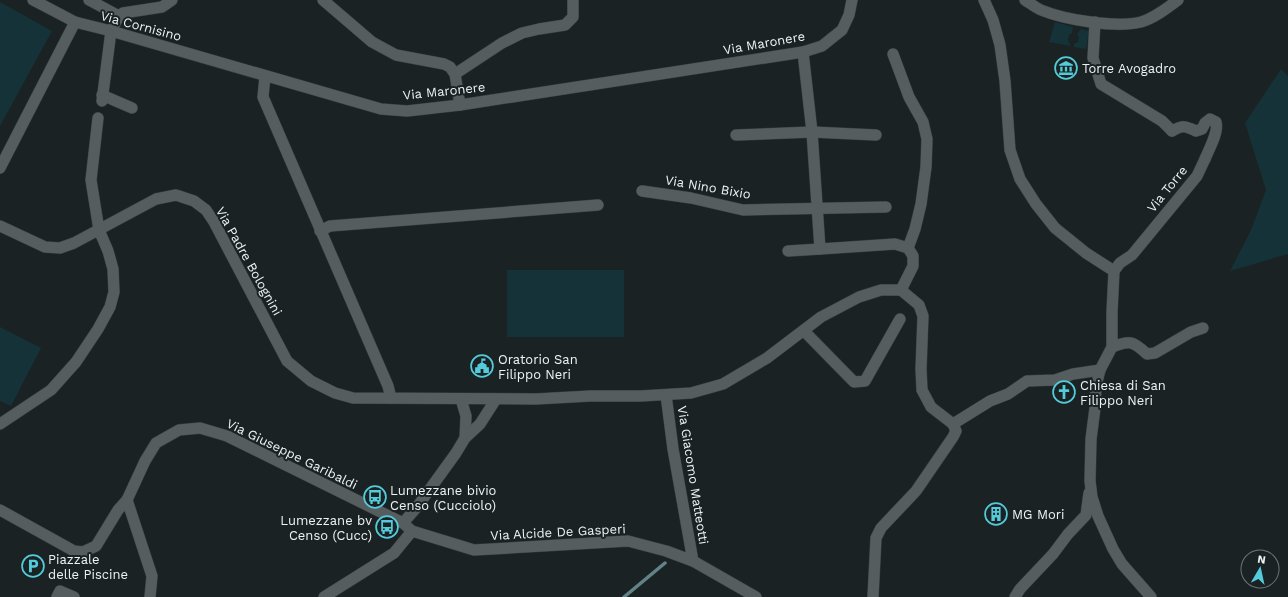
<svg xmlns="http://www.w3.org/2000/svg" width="1288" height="597" font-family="'Work Sans',sans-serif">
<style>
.green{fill:#143237}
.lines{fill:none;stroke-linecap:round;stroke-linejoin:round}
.stream{stroke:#618388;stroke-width:3.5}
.pedestrian-casing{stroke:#393e3f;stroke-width:12}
.minor-casing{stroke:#393e3f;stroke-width:12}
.pedestrian{stroke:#565d5e;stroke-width:11}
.minor{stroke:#565d5e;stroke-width:11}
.labels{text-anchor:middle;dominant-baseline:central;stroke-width:4;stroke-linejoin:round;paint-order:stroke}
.street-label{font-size:13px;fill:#edf2f2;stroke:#1b2223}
.poi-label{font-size:13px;fill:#edf2f2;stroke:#1b2223;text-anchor:start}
</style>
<rect width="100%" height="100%" fill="#1b2223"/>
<g class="green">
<polygon points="0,2 52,31 0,126"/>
<polygon points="1055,22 1073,27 1072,33 1069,35 1068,40 1070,44 1070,46 1049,42"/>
<polygon points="1081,29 1089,31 1086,49 1074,47 1074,44 1078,42 1079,37 1077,34"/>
<polygon points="1281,69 1288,76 1288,254 1230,271 1251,230 1266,190 1245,123"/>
<rect x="507" y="270" width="117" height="67"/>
<polygon points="0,327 41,348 11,406 0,401"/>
</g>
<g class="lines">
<polyline class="stream" points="624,597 665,563"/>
<g class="pedestrian-casing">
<path id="pedestrian" d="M 1172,131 C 1183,125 1185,126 1196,131 L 1202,129 L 1205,123 L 1210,119 L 1216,122 C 1219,132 1209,149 1205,159"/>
</g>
<g class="minor-casing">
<g id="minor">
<polyline points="33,0 75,22"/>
<polyline points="89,0 119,16"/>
<polyline points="323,0 372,42 396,55 444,64 450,67 455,74"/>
<polyline points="984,0 993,20 1000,45 1005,81 1010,150 1020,179 1036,204 1055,228 1086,253 1114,271 1112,312 1112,347 1100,370 1096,386 1095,408 1091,439 1090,481 1092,497 1098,516 1113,549 1122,564 1151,597"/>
<path d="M 1025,0 C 1030,3 1036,8 1041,10 C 1065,20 1116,28 1141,22 C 1155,18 1167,8 1178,0"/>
<polyline points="1095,22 1093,58 1101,84 1162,121 1172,131"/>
<polyline points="803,52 812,132 820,249 895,244 908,248 913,256 913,266 901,290"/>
<polyline points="893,54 909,97 923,122 927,139 926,167 921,204 915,229 908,248"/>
<polyline points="265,76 263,97 388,386 391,398"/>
<polyline points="102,95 132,108"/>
<polyline points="102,101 111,31 119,16 123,13 162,7 172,0"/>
<polyline points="460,105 455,74 502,43 522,33 539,29 565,25 573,17 573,0"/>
<polyline points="736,135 812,132 876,135"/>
<polyline points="0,168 75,22 111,31 381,109 407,111 460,105 803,52 822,46 842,30 849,15 852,0"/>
<polyline points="642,191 691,198 743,210 886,207"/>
<polyline points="0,226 45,247 60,248 74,243 156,199 176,195 194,201 206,210 214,222 287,361 311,381 335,393 353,398 536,399 590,396 641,396 691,393 723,384 767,358 821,317 859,297 881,290 901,290 919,305 923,316 921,369 922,390 931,407 953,424 990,401 1008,394 1027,381 1055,380 1073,374 1100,370"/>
<polyline points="320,231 330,226 598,205"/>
<polyline points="788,251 820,249"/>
<polyline points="1114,271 1120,263 1132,255 1197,176 1205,159"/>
<polyline points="804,331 854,382 865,381 900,319"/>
<path d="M 1112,347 C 1130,340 1133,341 1147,354 L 1155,353 L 1191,332 L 1203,328"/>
<polyline points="666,395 673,449 693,561"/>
<polyline points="461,399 466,416 465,438"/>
<polyline points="0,424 51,390 76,362 98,329 110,307 114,292 113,269 108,251 99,230 91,180 98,118"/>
<polyline points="0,510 74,551 83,552 96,546 118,510 127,500"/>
<polyline points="403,523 417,507 456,453 465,438 480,424 496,399"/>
<polyline points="57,597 60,591 74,597"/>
<polyline points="150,597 152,576 127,500 145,461 156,443 179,430 200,428 227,436 403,523 412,531 474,550 628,541 666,551 693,561 756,597"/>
<polyline points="324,597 394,553 412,531"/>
<polyline points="873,597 876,538 881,528 916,491 953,437 956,431 953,424"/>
<polyline points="1015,597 1020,589 1053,554 1068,534 1086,515 1089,493"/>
</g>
</g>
<use href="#pedestrian" class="pedestrian"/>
<use href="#minor" class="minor"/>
</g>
<defs>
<g id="museum-ring" transform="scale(1.15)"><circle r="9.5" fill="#1b2223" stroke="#53cbdb" stroke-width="1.5"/><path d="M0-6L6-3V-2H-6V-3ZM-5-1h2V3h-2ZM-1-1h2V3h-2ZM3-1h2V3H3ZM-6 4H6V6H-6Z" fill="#53cbdb"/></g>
<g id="civic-ring" transform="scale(1.15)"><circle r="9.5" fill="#1b2223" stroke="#53cbdb" stroke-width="1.5"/><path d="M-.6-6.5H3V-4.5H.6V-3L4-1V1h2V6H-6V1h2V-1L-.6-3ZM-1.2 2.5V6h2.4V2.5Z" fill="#53cbdb"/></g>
<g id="church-ring" transform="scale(1.15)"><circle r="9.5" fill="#1b2223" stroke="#53cbdb" stroke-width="1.5"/><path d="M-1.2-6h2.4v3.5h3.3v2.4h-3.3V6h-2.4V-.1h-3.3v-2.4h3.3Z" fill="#53cbdb"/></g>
<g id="bus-ring" transform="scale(1.15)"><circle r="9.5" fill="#1b2223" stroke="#53cbdb" stroke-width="1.5"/><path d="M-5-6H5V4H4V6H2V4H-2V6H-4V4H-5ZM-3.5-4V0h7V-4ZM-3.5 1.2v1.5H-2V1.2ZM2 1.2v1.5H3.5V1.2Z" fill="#53cbdb"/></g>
<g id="building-ring" transform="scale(1.15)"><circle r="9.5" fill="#1b2223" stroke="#53cbdb" stroke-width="1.5"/><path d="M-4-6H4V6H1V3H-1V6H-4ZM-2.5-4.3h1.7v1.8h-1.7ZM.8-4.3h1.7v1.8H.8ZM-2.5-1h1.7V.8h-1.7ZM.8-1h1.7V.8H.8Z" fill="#53cbdb"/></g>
<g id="parking-ring" transform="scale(1.15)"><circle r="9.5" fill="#1b2223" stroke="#53cbdb" stroke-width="1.5"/><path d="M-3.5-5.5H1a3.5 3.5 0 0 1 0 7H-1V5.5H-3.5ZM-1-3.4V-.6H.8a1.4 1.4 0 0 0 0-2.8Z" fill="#53cbdb"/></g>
</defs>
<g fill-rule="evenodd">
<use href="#museum-ring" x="1066" y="68"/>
<use href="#civic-ring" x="482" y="366"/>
<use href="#church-ring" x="1064" y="392"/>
<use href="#bus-ring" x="375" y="497"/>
<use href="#building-ring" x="996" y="514"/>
<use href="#bus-ring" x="387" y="527"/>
<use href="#parking-ring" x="33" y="566"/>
</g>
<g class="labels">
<g class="street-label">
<text transform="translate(141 26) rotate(15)">Via Cornisino</text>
<text transform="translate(764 43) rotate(-10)">Via Maronere</text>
<text transform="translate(444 91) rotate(-6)">Via Maronere</text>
<text transform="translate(708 187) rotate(10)">Via Nino Bixio</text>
<text transform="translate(1167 189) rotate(-51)">Via Torre</text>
<text transform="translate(249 261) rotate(61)">Via Padre Bolognini</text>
<text transform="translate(292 454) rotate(26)">Via Giuseppe Garibaldi</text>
<text transform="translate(693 475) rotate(81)">Via Giacomo Matteotti</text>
<text transform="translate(558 532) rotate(-3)">Via Alcide De Gasperi</text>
</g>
<g class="poi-label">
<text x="1082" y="68">Torre Avogadro</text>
<text x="498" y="359">Oratorio San<tspan x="498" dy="15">Filippo Neri</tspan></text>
<text x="1080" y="385">Chiesa di San<tspan x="1080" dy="15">Filippo Neri</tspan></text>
<text x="390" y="490">Lumezzane bivio<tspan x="390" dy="15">Censo (Cucciolo)</tspan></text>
<text x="1012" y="514">MG Mori</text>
<text x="372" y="520" text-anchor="end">Lumezzane bv<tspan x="372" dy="15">Censo (Cucc)</tspan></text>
<text x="48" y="559">Piazzale<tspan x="48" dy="15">delle Piscine</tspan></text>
</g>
</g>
<g transform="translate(1260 569) rotate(9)"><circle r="19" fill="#1b2223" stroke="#6f7576"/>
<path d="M0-3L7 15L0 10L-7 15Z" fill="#53cbdb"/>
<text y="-6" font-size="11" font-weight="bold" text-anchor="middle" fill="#edf2f2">N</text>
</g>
</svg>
